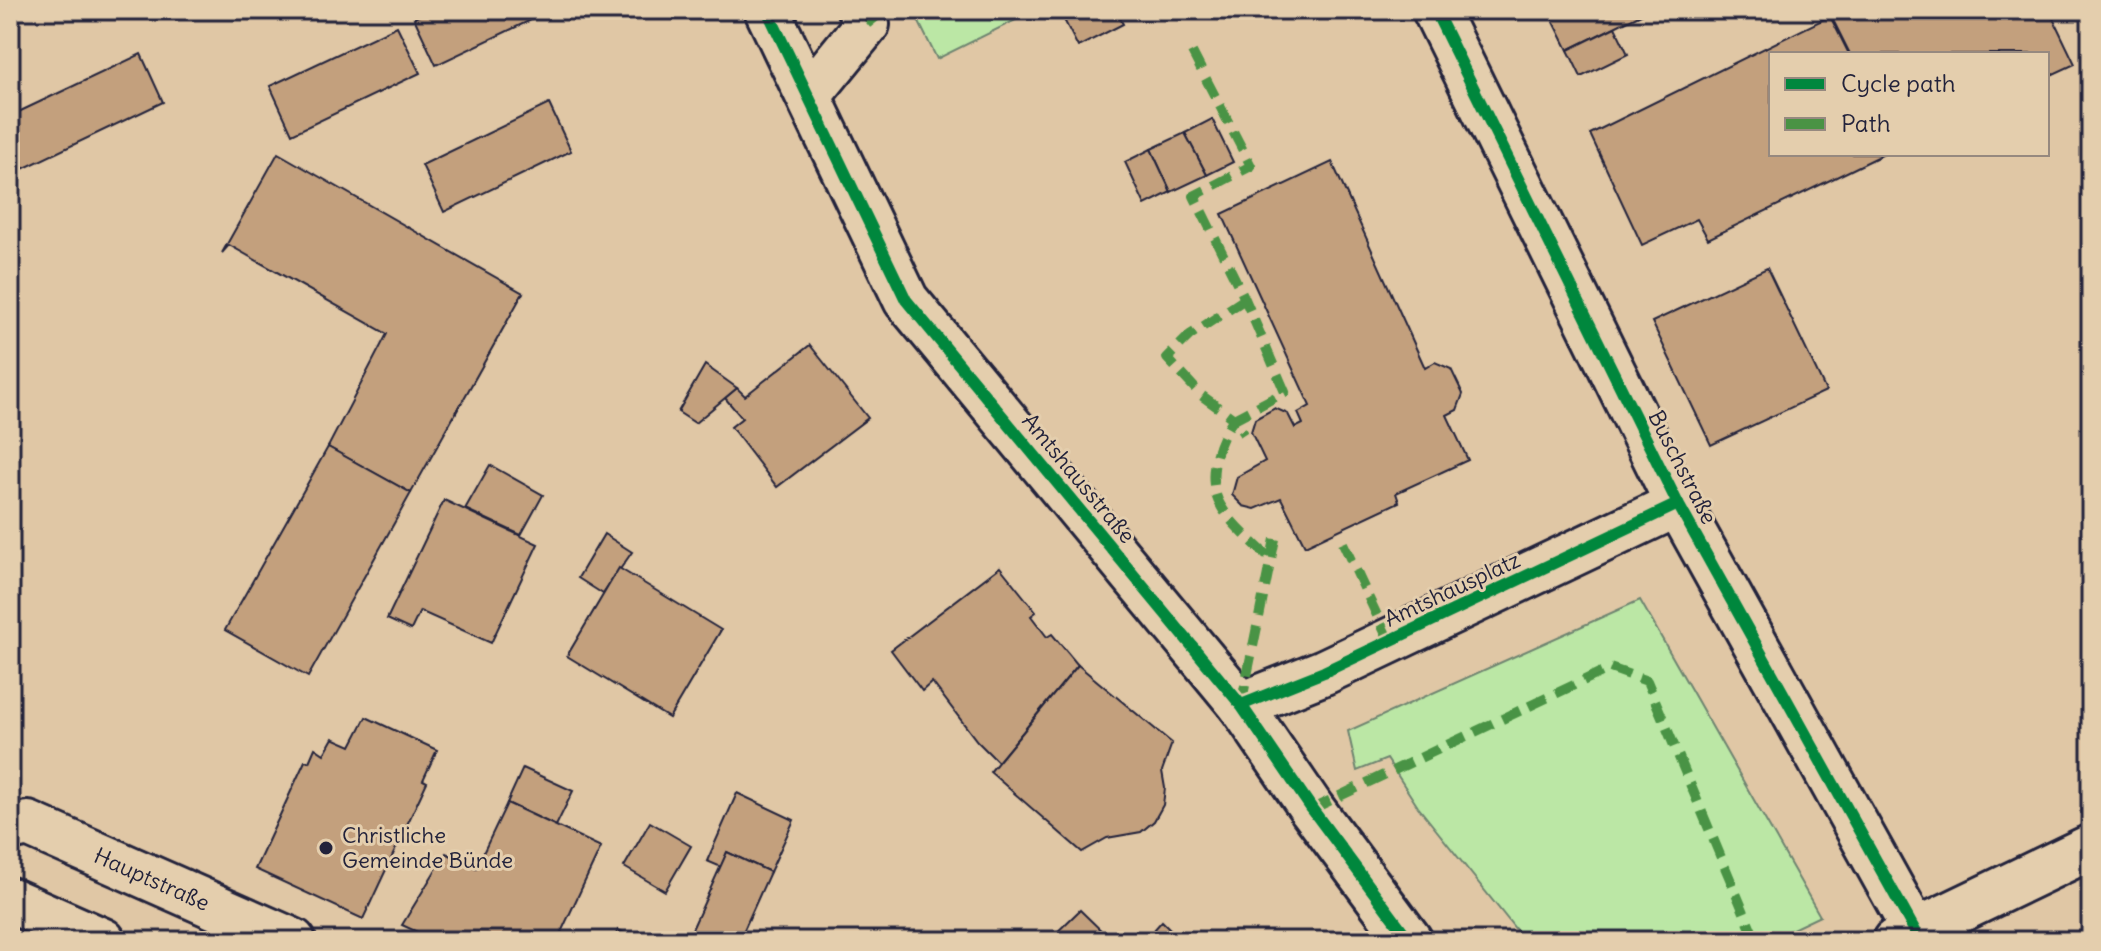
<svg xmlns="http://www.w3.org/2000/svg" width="2101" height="951" font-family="Delius,sans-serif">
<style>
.green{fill:#bbe7a5;stroke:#6e8470;stroke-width:2}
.building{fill:#c3a07d;stroke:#22223b;stroke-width:2}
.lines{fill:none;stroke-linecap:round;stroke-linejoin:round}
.minor-casing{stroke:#22223b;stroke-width:50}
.minor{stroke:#e4cead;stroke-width:44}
.rail{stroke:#22223b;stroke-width:6}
.quiet{stroke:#4a9344;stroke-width:10;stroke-dasharray:20 10;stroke-linecap:butt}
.cycleway-casing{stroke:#e4cead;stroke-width:17}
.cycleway{stroke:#00873e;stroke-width:12}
.poi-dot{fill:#22223b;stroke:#e4cead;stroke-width:3}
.labels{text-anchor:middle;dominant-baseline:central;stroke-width:6;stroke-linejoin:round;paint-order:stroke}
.street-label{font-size:22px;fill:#22223b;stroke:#e4cead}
.poi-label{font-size:22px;fill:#22223b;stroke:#e4cead;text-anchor:start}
</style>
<rect width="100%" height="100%" fill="#e0c7a5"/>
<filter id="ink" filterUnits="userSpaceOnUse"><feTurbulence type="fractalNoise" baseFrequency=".0125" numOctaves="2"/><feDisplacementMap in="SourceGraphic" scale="16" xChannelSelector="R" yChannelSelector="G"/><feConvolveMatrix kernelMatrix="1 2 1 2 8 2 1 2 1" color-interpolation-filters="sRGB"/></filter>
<g filter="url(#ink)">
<g class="green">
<polygon points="913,10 1036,10 937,59"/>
<polygon points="1640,600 1820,916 1767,941 1525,941 1418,807 1387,759 1357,771 1348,731"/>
</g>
<g class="building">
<polygon points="431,10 552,10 436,65 414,18"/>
<polygon points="1059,10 1116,10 1123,24 1078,47"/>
<polygon points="1548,10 1649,10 1568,50"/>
<polygon points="1828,10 2049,10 2075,64 2047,77 2047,54 1850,54"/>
<polygon points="1830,16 1849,54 1771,54 1771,154 1884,154 1708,239 1697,219 1642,245 1590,134"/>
<polygon points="397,26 420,73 292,134 270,86"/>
<polygon points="1615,27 1628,54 1581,77 1568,50"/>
<polygon points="141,54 163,102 10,175 10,116"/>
<polygon points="549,104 571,151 444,212 422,165"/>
<polygon points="1212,119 1233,162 1207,175 1185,133"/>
<polygon points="1185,133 1207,175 1171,192 1151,149"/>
<polygon points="1151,149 1171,192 1145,205 1125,162"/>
<polygon points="278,153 523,293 411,493 328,447 387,334 229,245 222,253"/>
<polygon points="1332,162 1425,368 1435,362 1451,369 1463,394 1457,410 1447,415 1468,460 1396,493 1399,502 1305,546 1281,498 1255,509 1243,506 1232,495 1237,477 1265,461 1251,432 1255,419 1275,408 1288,414 1295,428 1303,424 1298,413 1310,406 1222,214"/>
<polygon points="1767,268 1826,391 1711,445 1652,322"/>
<polygon points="810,345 868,418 777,487 731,427 742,418 725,398 737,388 745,396"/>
<polygon points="705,365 737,388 695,423 678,412"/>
<polygon points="328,447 411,493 308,677 225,630"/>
<polygon points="490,465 543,495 521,535 465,509"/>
<polygon points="444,500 538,544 491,643 420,611 411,630 387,619"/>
<polygon points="604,534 632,552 603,594 578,578"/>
<polygon points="1000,567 1036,612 1031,616 1047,637 1052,634 1078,665 998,762 977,741 932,682 922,691 891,650"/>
<polygon points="619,568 721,630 669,718 567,656"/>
<polygon points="1078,665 1172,743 1162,771 1165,788 1163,805 1154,821 1141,832 1107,838 1082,852 990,772"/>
<polygon points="366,717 437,750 423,780 427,782 363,919 255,869 305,761 309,762 315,748 324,754 333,738 351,746"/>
<polygon points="523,768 573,791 556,826 507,803"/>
<polygon points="737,793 794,820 770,872 727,852 721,867 707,861"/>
<polygon points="507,803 601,847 557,941 437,941 402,925 446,853 476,868"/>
<polygon points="650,822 691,846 665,891 624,867"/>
<polygon points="727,852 770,872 739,941 700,941 689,936"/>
<polygon points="1080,910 1112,941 1048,941"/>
<polygon points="1162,921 1176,935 1170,941 1144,941"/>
<polygon points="618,930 643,941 613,941"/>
</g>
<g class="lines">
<g class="minor-casing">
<g id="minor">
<polyline points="767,10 906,300 1241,705 1312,809 1410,941"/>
<polyline points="1435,10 1678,504 1915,931"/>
<polyline points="809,95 867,24 860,10"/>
<polyline points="1241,705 1324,672 1678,504"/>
<polyline points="10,828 28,824 293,941"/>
<polyline points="10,900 103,941"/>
<polyline points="1895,941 2091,847"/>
</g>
</g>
<use href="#minor" class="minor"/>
<polyline class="rail" points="2085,941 2091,938"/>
<g class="quiet">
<polyline points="867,24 884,10"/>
<polyline points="1192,52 1251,166 1194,196 1245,299 1285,392 1234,419 1244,434"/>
<path d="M 1245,299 L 1190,335 L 1167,358 L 1201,395 L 1234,419 C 1217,440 1205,480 1221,506 C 1232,526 1256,544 1272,561"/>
<polyline points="1343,543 1389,641"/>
<polyline points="1241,705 1275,539"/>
<polyline points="1312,809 1610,668 1647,681 1756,941"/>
</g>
<g class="cycleway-casing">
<g id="cycleway">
<polyline points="767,10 906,300 1241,705 1312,809 1410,941"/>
<polyline points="1435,10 1678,504 1915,931"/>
<polyline points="1241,705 1324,672 1678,504"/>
</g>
</g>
<use href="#cycleway" class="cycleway"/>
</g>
</g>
<circle class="poi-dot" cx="326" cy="848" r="8"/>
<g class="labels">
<g class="street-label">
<text transform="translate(1683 467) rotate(63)">Buschstraße</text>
<text transform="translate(1079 478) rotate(50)">Amtshausstraße</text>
<text transform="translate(1452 589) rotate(-25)">Amtshausplatz</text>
<text transform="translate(152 879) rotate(24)">Hauptstraße</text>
</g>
<g class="poi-label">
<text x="342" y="835">Christliche<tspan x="342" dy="25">Gemeinde Bünde</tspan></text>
</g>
</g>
<rect width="2101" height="951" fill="none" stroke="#e4cead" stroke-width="40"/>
<rect x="20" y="20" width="2061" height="911" fill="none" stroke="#22223b" stroke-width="3" filter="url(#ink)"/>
<rect x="1769" y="52" width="280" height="104" fill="#e4cead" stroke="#96897f" stroke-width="2"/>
<rect x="1785" y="78" width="40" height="12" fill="#00873e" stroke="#96897f" stroke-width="2"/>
<text x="1841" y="92" font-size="24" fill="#22223b">Cycle path</text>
<rect x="1785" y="118" width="40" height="12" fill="#4a9344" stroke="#96897f" stroke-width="2"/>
<text x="1841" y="132" font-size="24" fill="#22223b">Path</text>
</svg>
